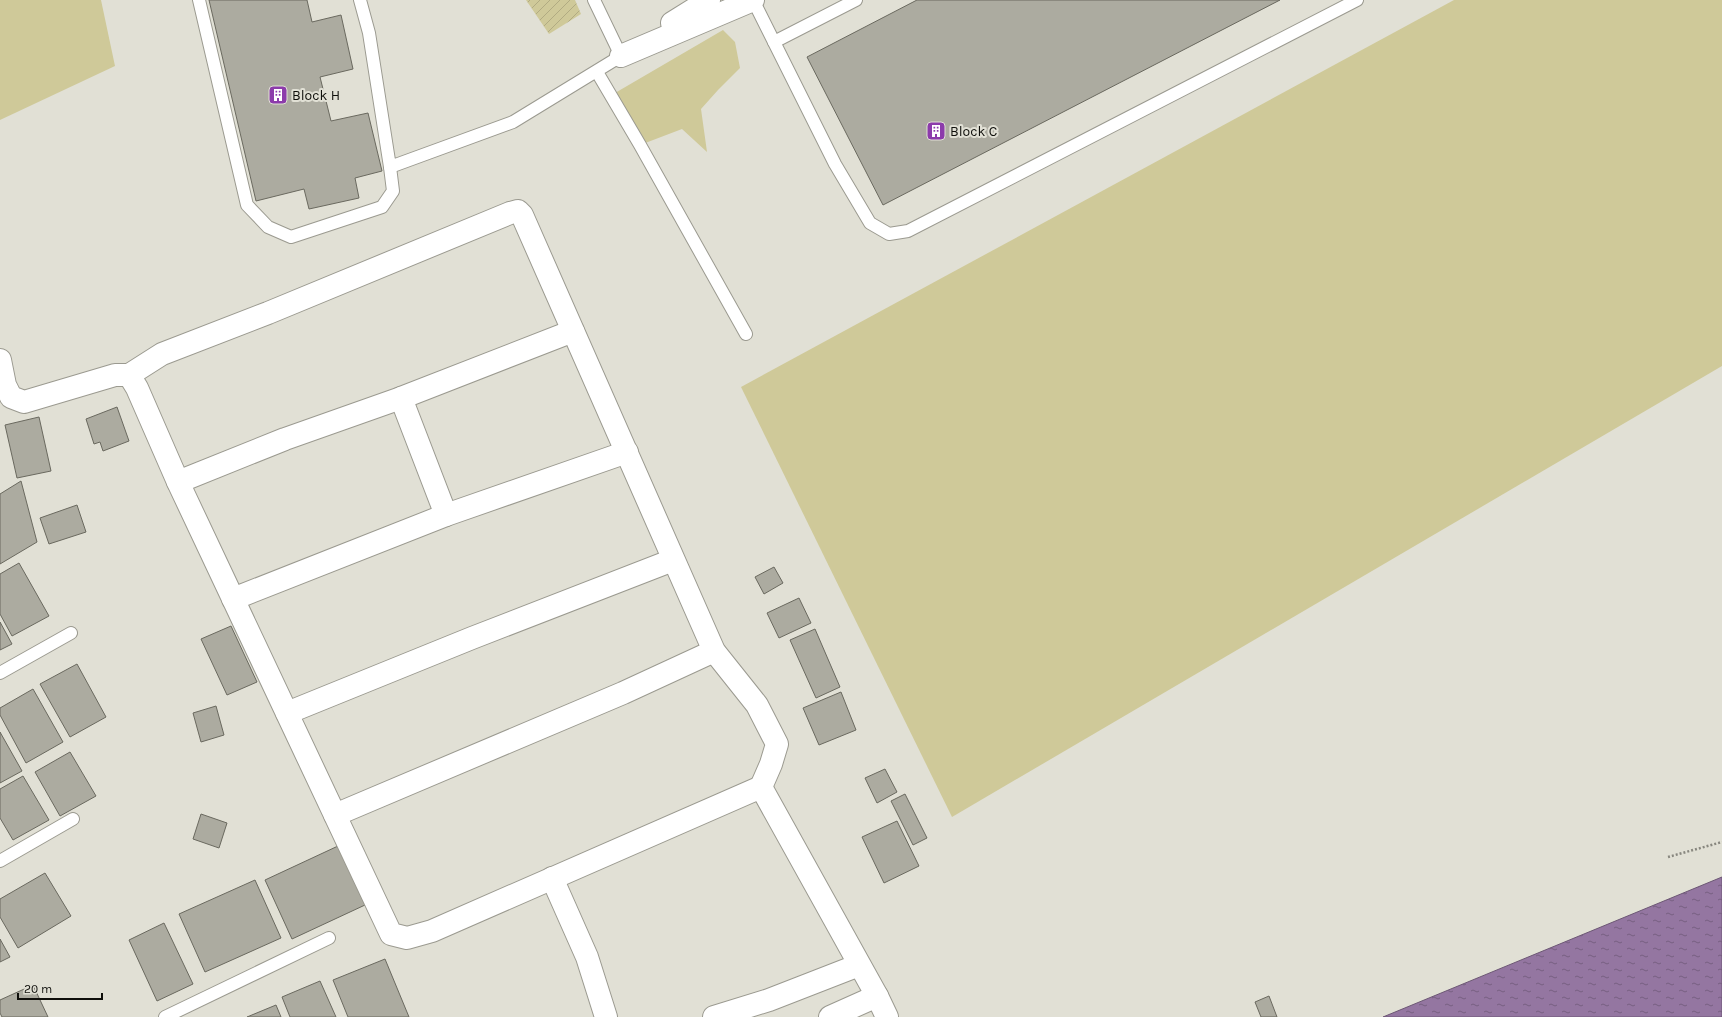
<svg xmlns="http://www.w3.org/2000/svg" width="1722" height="1017" font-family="Karla,sans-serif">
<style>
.grass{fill:#cfc999}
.garden{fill:url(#garden-furrows)}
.water{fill:url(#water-ripples);stroke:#6c5774}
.building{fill:#acaba0;stroke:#6a695f}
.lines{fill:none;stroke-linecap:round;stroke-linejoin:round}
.lane-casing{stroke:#9b9a90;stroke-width:14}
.street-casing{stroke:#9b9a90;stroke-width:24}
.path{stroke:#88877f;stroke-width:2.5;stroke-dasharray:2 2;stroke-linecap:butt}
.lane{stroke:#fff;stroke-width:12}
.street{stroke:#fff;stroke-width:22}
.labels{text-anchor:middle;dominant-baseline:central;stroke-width:4;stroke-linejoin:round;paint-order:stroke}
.poi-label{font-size:14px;fill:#0f0f0b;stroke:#e1e0d5;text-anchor:start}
</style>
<defs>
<pattern id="garden-furrows" width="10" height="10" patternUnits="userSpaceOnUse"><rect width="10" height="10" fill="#cfc999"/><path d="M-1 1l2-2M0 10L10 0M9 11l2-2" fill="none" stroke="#b1ab82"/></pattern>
<pattern id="water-ripples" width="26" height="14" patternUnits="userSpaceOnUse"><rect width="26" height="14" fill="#9476a1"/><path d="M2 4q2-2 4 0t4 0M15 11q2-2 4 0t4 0" fill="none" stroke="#775f81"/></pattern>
</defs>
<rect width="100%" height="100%" fill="#e1e0d5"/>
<g class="grass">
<polygon points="0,0 101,0 115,66 0,120"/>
<polygon points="1454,0 1722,0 1722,366 952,817 741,387"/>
<polygon points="723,30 735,42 740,68 718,90 701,109 707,152 682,129 640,145 615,93"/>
</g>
<polygon class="garden" points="526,0 575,0 581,14 549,34"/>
<polygon class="water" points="1722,877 1722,1017 1383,1017"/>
<g class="building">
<polygon points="209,0 307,0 312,22 341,15 353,69 320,77 331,121 368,113 382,171 355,178 359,198 309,209 304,189 256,201"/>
<polygon points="917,0 1280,0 883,205 807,57"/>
<polygon points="117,407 129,441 103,451 100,442 94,444 86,419"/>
<polygon points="39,417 51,471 17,478 5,425"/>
<polygon points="21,481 37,542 0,564 0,494"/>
<polygon points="77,505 86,532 49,544 40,518"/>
<polygon points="19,563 49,616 12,636 0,614 0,574"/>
<polygon points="774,567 783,583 764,594 755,577"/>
<polygon points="799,598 811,623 779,638 767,613"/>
<polygon points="0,622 12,644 0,650"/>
<polygon points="231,626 257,682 227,695 201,639"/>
<polygon points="815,629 840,687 816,698 790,640"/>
<polygon points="77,664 106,717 70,737 40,684"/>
<polygon points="33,689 63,742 26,763 0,715 0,708"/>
<polygon points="841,692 856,730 819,745 803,708"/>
<polygon points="216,706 224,735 201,742 193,713"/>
<polygon points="0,732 22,771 0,783"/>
<polygon points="70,752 96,796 60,816 35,772"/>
<polygon points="885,769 897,792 877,803 865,778"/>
<polygon points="23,776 49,820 13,840 0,818 0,789"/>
<polygon points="905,794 927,838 913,845 891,801"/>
<polygon points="201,814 227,823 219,848 193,839"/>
<polygon points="897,821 919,866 884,883 862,837"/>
<polygon points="338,846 365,905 292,939 265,880"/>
<polygon points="45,873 71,916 18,948 0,917 0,899"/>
<polygon points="255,880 281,938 205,972 179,914"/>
<polygon points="164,923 193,984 157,1001 129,940"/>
<polygon points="0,939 10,957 0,962"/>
<polygon points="385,959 409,1017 348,1017 333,980"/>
<polygon points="320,981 336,1017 290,1017 282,997"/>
<polygon points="33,985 48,1017 2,1017 0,1013 0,1000"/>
<polygon points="1269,996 1277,1017 1261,1017 1255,1002"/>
<polygon points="276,1005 281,1017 247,1017"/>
</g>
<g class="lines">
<g class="lane-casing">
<g id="lane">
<polyline points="199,0 247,205 268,227 291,237 382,207 393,191 390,167"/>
<polyline points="360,0 369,33 390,167 513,122 621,56 594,0"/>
<polyline points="753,0 835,164 870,223 889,234 908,231 1357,0"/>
<polyline points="774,42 856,0"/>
<polyline points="597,72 640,145 746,334"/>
<polyline points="0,673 71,633"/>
<polyline points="0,861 73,819"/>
<polyline points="165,1017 329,938"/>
</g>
</g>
<g class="street-casing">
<g id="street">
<polyline points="672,23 709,0"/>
<polyline points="621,56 753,0"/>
<polyline points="0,360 5,385 11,397 24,402 115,375 129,375 162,354 268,313 510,213 518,211 522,215 714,651 757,705 777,744 771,764 761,787"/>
<polyline points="129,375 137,388 178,482 391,934 407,938 432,931 761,787 877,996 887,1017"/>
<polyline points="401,398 446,515"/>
<polyline points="178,482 285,439 401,398 573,331"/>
<polyline points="233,599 446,515 627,452"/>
<polyline points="287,713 472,638 673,560"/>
<polyline points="335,815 623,693 714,651"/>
<polyline points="552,878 587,957 606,1017"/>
<polyline points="714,1017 769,1000 859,965"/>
<polyline points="830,1017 877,996"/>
</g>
</g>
<polyline class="path" points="1668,857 1722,842"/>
<use href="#lane" class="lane"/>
<use href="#street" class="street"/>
</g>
<defs>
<g id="building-square" transform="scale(1)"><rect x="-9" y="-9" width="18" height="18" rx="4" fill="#8c3bab" stroke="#e1e0d5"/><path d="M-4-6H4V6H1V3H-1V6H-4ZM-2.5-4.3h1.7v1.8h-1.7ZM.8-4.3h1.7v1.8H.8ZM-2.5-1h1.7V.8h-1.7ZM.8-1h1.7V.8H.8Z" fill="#fff"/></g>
</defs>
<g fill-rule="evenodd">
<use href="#building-square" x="278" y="95"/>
<use href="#building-square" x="936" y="131"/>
</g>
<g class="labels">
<g class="poi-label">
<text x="292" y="95">Block H</text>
<text x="950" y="131">Block C</text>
</g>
</g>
<path d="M18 993v6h84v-6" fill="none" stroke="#0f0f0b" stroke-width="2"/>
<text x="24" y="993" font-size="12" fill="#0f0f0b" stroke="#e1e0d5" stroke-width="3" paint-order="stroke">20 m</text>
</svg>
